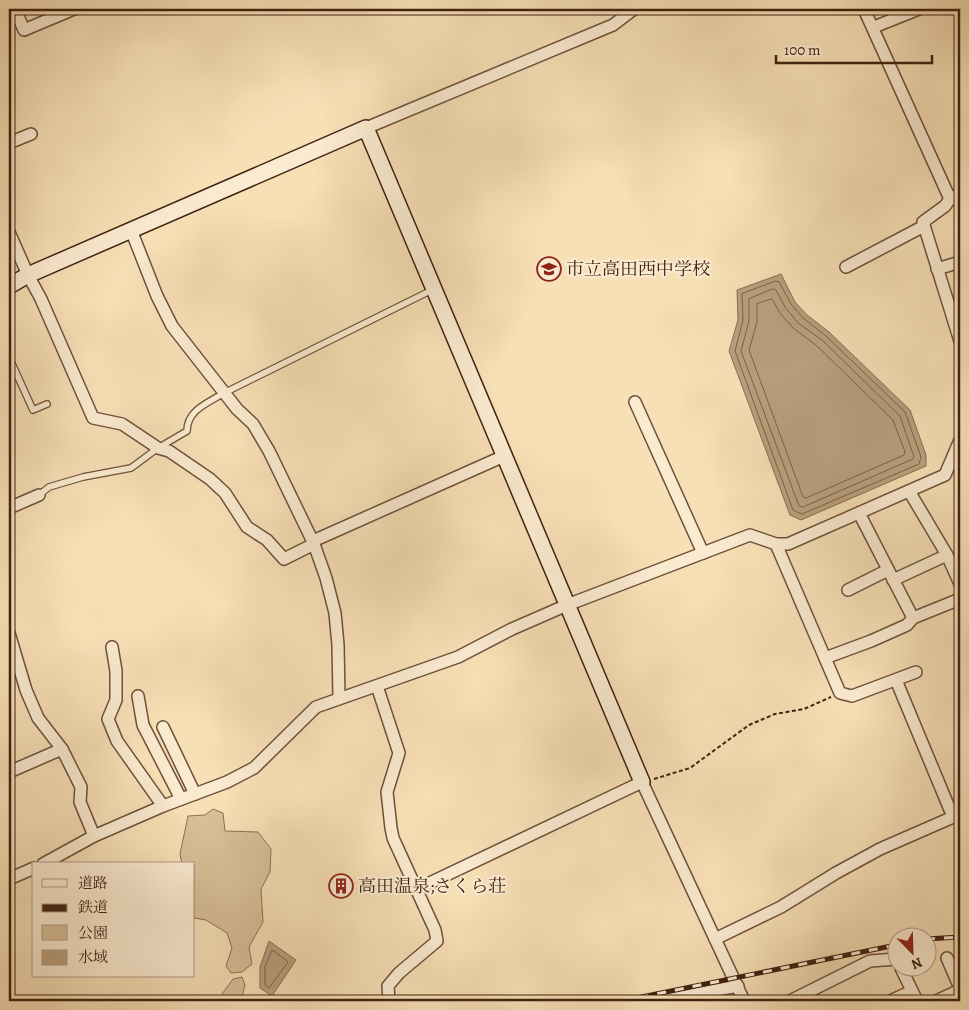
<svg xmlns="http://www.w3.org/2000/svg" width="969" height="1010" font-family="Alegreya,'Noto Serif JP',serif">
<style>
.green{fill:#d8bf9a;stroke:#8c7055}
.water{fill:#b99f7e;stroke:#896d52}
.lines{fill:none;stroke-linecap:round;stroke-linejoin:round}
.shore{stroke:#7c6047;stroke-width:1}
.lane-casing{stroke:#6e513a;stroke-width:8}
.street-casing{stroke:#6e513a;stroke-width:14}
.secondary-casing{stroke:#402210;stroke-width:18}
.path{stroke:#402210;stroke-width:2;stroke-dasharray:4 2.5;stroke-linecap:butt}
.lane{stroke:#faead0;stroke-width:5.5}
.street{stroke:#faead0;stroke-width:11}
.secondary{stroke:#faead0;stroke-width:15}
.rail-casing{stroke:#402210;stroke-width:5}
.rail{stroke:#faead0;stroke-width:3;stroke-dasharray:9;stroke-linecap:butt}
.labels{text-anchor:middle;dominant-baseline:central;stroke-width:4;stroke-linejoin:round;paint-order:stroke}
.poi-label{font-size:18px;fill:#402210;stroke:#faead0;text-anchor:start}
</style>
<rect width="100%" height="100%" fill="#f7dfb6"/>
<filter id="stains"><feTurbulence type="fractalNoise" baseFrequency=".004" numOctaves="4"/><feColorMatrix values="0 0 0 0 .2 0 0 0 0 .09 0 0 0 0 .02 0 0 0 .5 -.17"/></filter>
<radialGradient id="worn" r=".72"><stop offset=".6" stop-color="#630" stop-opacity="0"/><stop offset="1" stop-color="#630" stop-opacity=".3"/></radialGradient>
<g class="green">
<polygon points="213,809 223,813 225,831 258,832 271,849 270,872 261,889 263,922 249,947 252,964 242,972 231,973 226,966 232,948 227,933 206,920 194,918 194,864 182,864 180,854 188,816 205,815"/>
<polygon points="242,977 245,985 241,1001 217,1001 233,979"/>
</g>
<g class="water">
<polygon points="781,274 795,302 807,315 829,332 910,410 926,455 926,466 801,520 790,515 729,351 738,320 737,290"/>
<polygon points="269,941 296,960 272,996 260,988 260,967"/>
</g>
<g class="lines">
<g class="shore">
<polygon points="776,281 779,282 791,304 803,318 826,336 905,412 921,457 919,464 802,514 793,510 735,351 743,320 742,294"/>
<polygon points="773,289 776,290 785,307 798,323 822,340 900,416 914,457 913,459 803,507 799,506 741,351 749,321 749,299"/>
<polygon points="772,299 780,313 793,328 817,346 893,420 905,452 904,455 806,498 803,497 749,350 757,322 757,304"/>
<polygon points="272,951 274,951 288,962 269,988 265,985 265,967"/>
</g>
<g class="lane-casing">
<g id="lane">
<polyline points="9,357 33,410 47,404"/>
<path d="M 39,495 L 49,487 L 83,477 L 131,468 L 158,448 L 187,431 C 187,410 208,403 224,393 L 434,289"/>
</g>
</g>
<g class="street-casing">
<g id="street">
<polyline points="15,9 24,30 74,9"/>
<polyline points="864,9 950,199"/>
<polyline points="874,27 919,9"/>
<polyline points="366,128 613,25 634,9"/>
<polyline points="9,143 31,134"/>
<polyline points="960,194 950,199 945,206 923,222 960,341"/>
<polyline points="131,230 157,296 172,326 237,409 253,424 269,451 314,544 326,578 335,613 338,645 339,698"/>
<polyline points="9,232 28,275 41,299 93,418 122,424 158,448 169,451 210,479 225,493 247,527 267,540 284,559 314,544"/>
<polyline points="846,267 924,226"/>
<polyline points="937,269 960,262"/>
<polyline points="635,402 703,553"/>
<polyline points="909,491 947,555 960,584"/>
<polyline points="9,508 39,495"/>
<polyline points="859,513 913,618"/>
<polyline points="313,541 504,456"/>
<polyline points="776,544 840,693 852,696 916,672"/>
<polyline points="893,580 947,555"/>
<polyline points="848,590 888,570"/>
<polyline points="9,633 26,690 38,718 62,749 81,787 80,802 94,836"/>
<polyline points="112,647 116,671 116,700 108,719 117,741 163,806"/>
<polyline points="825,658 871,641 907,625 913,618 960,599"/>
<polyline points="896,680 953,817"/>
<polyline points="377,686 399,753 387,792 391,828 393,838 435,930 437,941 399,973 388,986 389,1001"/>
<polyline points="138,696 143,725 181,799"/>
<polyline points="163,727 195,794"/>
<polyline points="9,772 62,749"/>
<polyline points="43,864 94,836 163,806 227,782 254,768 316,707 458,657 512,629 567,605 750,535 776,544 788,544 945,475 960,440"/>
<polyline points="9,879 34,868"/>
<polyline points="417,889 642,782 744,1001"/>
<polyline points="715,939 781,907 836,873 880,849 960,814"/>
<polyline points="947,958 960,988"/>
<polyline points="901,968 917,1001"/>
<polyline points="658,1001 738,986"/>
<polyline points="790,1001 870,961 896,959"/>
<polyline points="890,1001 912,991"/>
<polyline points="936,1001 960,990"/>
</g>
</g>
<g class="secondary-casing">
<polyline id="secondary" points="9,286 28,275 366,128 642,782"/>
</g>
<polyline class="path" points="654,779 690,768 749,725 775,714 804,709 831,697"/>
<use href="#lane" class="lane"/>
<use href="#street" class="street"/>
<use href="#secondary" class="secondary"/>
<g class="rail-casing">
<g id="rail">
<polyline points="926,939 960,937"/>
<polyline points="622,1001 896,945"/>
</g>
</g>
<use href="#rail" class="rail"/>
</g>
<defs>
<g id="school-ring" transform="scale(1.25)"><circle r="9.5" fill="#faead0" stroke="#8f2418" stroke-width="1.5"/><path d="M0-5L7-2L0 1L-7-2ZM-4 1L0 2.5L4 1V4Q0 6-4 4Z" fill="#8f2418"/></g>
<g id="building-ring" transform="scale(1.25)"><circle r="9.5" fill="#faead0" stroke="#8f2418" stroke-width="1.5"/><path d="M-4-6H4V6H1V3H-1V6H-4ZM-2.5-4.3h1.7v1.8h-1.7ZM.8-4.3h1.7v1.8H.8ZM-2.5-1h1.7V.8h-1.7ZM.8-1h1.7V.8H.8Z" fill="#8f2418"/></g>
</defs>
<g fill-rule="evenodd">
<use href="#school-ring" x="549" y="269"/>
<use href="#building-ring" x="341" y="886"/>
</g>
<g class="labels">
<g class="poi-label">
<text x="566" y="269">市立高田西中学校</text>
<text x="358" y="886">高田温泉;さくら荘</text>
</g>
</g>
<rect width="969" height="1010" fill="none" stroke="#f7dfb6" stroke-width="30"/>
<rect x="10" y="10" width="949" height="990" fill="none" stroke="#402210" stroke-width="2.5"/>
<rect x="15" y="15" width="939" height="980" fill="none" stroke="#402210"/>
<rect x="32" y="862" width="162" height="115" fill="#faead0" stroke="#b09a83"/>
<rect x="42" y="879" width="25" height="8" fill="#faead0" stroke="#b09a83"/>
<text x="78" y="888" font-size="15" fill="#402210">道路</text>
<rect x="42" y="904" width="25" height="8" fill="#402210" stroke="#b09a83"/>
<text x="78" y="912" font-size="15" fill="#402210">鉄道</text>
<rect x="42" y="925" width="25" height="15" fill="#d8bf9a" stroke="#b09a83"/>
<text x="78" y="938" font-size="15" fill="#402210">公園</text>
<rect x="42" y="950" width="25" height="15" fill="#b99f7e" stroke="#b09a83"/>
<text x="78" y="962" font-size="15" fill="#402210">水域</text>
<g transform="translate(912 952) rotate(157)"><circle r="24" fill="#faead0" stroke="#b09a83"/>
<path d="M0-4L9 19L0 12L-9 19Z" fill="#8f2418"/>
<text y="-8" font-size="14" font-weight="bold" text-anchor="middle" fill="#402210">N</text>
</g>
<path d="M776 55v8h156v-8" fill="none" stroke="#402210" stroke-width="2.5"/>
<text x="784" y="55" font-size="15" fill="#402210" stroke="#faead0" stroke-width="4" paint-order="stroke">100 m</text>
<rect width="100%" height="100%" filter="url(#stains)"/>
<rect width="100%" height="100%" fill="url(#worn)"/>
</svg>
